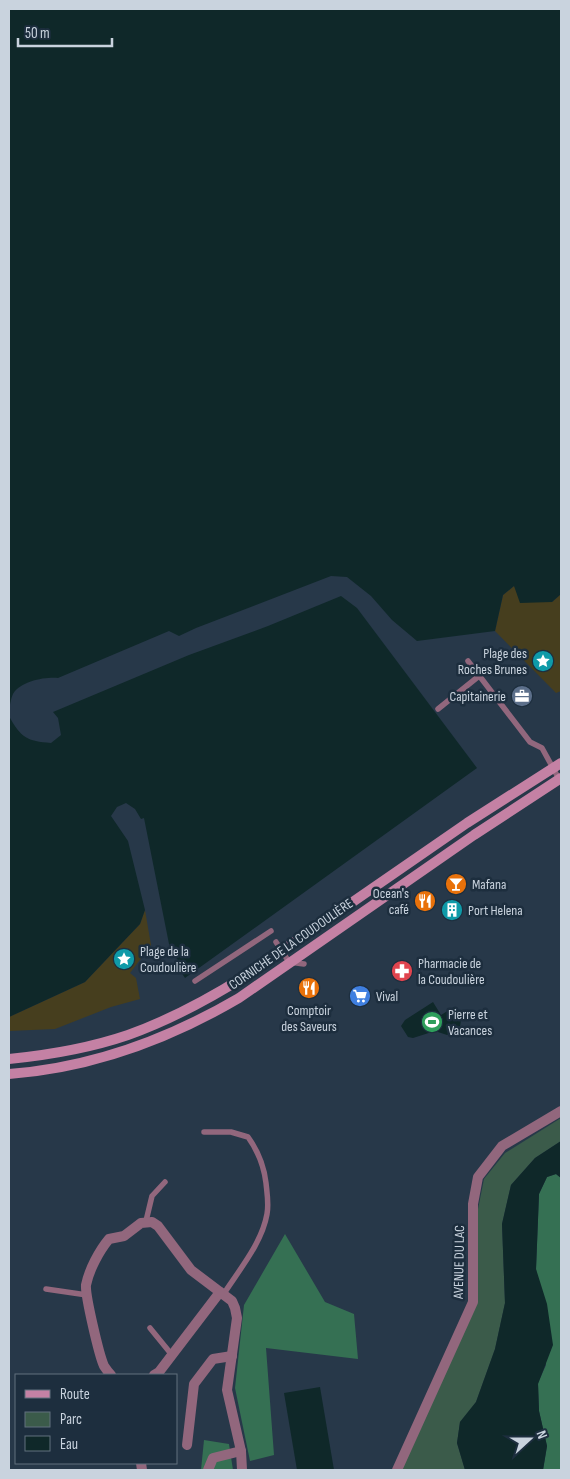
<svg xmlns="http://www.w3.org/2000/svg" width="570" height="1479" font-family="'Sofia Sans Condensed',sans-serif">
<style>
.green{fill:#3b5b4a}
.forest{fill:#357053}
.sand{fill:#463e1e}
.water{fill:#0f2829}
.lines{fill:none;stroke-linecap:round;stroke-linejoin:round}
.service{stroke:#92677d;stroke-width:5.5}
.minor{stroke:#92677d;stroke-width:10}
.secondary{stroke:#c481a4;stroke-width:10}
.labels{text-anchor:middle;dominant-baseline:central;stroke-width:5;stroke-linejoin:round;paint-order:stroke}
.poi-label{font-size:14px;fill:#c9d3de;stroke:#1d2e3e;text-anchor:start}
.street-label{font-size:14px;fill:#c9d3de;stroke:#1d2e3e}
</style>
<rect width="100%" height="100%" fill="#273849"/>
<polygon class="green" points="561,1118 561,1141 535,1158 511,1185 502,1224 505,1303 495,1349 476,1402 460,1422 457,1443 465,1470 401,1470 469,1319 478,1209 484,1179 505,1153"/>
<g class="forest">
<polygon points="556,1174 561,1178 561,1470 543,1470 547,1446 539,1411 538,1383 546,1365 536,1269 539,1194 547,1177"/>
<polygon points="285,1234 325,1302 354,1314 358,1359 266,1348 274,1455 250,1461 235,1388 244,1305"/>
<polygon points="204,1440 229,1444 233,1470 201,1470"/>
</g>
<g class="sand">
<polygon points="514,586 552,602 561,594 561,691 556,693 495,631 503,595"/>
<polygon points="145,910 151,945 130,973 136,978 140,999 111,1007 55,1029 9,1031 9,1017 85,982 140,924"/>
</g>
<g class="water">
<path d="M 9,9 L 561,9 L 561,594 L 552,602 L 520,603 L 514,586 L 503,595 L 495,631 L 417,641 L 392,620 L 371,596 L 347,577 L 331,576 L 196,628 L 179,636 L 169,631 L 58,678 C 44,677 21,681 13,694 C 11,698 10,705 9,710 Z"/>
<path d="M 341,596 L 357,608 L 477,768 L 185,978 L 179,969 L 182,966 L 170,949 L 144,818 L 141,819 L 135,809 L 126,803 L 117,807 L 111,816 L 128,841 L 145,910 L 140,924 L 85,982 L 9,1017 L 9,716 C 21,738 27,741 51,743 L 61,735 L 58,718 L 53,712 L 189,655 L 268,626 Z"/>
<path d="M 433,1002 L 441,1015 L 454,1007 C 459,1015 463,1020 459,1029 L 447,1035 L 435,1031 L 413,1038 L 408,1037 L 401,1026 L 405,1020 Z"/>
<polygon points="561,1141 561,1178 556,1174 547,1177 539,1194 536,1269 547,1304 553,1345 538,1384 539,1411 547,1446 543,1470 465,1470 457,1443 460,1422 476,1402 495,1349 505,1303 502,1224 511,1185 535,1158"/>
<polygon points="320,1387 334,1470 297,1470 284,1393"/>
</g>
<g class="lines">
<g class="service">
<polyline points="468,661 530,742 542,748 559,779"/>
<polyline points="438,709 479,676"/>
<polyline points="276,942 289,962 304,964"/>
<polyline points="195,981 271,931"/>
<path d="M 204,1132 L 231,1132 L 248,1137 C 258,1151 264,1166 266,1183 C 267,1193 269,1204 267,1214 C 262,1243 239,1270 223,1295"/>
<polyline points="146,1221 152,1196 165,1182"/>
<polyline points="46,1289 87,1295"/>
<polyline points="150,1328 172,1355"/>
</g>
<g class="minor">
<path d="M 111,1375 C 108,1372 106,1369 104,1366 C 99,1355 85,1295 86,1285 C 89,1270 99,1251 109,1239 L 124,1236 L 141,1223 L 152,1222 L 158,1226 L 191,1270 L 232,1301 L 235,1308 L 237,1318 L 227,1390 L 241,1451 L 242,1470"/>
<polyline points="154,1375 159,1372 220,1292"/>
<polyline points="187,1445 194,1384 213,1359 232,1356"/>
<polyline points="141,1463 142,1470"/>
<polyline points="208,1470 213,1458 241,1451"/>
<polyline points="397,1470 473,1302 473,1204 478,1177 502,1146 561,1111"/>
</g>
<g class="secondary">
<path d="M 9,1059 C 49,1055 90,1048 128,1035 C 170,1020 209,999 247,975 L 467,823 L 561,763"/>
<path d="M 9,1074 C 90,1068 169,1039 239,998 L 474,835 L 561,778"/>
</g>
</g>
<defs>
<g id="sight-disc" transform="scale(1.125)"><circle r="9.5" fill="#0f9aa8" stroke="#1d2e3e"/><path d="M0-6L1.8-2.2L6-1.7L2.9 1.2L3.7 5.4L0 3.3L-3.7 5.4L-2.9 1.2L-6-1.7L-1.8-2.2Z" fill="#fff"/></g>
<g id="office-disc" transform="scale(1.125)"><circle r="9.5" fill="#5c6f8a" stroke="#1d2e3e"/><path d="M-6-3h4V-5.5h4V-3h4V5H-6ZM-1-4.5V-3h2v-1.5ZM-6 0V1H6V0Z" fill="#fff"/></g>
<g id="bar-disc" transform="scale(1.125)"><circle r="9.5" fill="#e8710a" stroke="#1d2e3e"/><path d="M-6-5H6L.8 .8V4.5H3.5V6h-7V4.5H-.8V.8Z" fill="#fff"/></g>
<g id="restaurant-disc" transform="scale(1.125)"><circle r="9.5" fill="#e8710a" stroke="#1d2e3e"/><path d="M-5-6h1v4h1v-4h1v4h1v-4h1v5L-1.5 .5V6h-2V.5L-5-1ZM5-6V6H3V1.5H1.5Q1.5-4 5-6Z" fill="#fff"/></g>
<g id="building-disc" transform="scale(1.125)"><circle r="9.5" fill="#0f9aa8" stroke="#1d2e3e"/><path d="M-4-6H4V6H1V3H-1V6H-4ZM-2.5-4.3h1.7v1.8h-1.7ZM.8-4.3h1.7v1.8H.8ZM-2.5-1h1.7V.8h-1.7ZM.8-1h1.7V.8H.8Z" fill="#fff"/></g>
<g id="pharmacy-disc" transform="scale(1.125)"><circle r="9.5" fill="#e0444e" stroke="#1d2e3e"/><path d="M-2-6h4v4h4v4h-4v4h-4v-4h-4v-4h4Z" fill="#fff"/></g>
<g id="supermarket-disc" transform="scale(1.125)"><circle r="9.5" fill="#3f7fe0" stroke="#1d2e3e"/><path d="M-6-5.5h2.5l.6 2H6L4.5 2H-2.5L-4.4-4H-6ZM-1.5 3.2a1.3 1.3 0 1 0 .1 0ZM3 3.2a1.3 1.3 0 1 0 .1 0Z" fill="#fff"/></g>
<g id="stadium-disc" transform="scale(1.125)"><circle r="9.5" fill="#2e9e5b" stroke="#1d2e3e"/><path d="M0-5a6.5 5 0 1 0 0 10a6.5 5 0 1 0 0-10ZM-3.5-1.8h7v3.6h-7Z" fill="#fff"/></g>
</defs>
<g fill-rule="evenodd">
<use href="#sight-disc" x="543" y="661"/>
<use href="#office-disc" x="522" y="696"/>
<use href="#bar-disc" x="456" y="884"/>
<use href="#restaurant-disc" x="425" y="901"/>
<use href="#building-disc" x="452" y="910"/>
<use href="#sight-disc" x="124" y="959"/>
<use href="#pharmacy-disc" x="402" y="971"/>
<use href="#restaurant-disc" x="309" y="988"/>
<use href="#supermarket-disc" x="360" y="996"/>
<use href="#stadium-disc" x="432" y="1022"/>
</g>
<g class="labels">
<g class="poi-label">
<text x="527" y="653" text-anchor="end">Plage des<tspan x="527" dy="16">Roches Brunes</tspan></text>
<text x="506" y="696" text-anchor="end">Capitainerie</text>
<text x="472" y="884">Mafana</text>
<text x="409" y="893" text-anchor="end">Ocean's<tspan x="409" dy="16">café</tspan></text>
<text x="468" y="910">Port Helena</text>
<text x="140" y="951">Plage de la<tspan x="140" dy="16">Coudoulière</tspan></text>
<text x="418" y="963">Pharmacie de<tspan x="418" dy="16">la Coudoulière</tspan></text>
<text x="376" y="996">Vival</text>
<text x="309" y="1010" text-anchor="middle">Comptoir<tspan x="309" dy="16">des Saveurs</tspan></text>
<text x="448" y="1014">Pierre et<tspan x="448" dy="16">Vacances</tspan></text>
</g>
<g class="street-label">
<text transform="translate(291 944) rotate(-35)">CORNICHE DE LA COUDOULIÈRE</text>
<text transform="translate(459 1262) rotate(-89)">AVENUE DU LAC</text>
</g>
</g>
<rect width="570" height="1479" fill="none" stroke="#c9d3de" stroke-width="20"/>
<rect x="15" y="1374" width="162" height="90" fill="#1d2e3e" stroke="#62707e"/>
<rect x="25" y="1390" width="25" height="8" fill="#c481a4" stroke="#62707e"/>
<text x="60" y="1399" font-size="15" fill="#c9d3de">Route</text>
<rect x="25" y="1412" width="25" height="15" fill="#3b5b4a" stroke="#62707e"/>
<text x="60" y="1424" font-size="15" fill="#c9d3de">Parc</text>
<rect x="25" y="1436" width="25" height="15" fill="#0f2829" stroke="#62707e"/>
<text x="60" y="1449" font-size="15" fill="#c9d3de">Eau</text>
<g transform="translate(530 1439) rotate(69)" stroke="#1d2e3e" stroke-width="4" paint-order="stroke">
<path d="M0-4L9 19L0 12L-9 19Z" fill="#c9d3de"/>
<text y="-8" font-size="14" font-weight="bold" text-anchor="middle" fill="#c9d3de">N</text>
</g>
<path d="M18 38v8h94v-8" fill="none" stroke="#c9d3de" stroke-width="2.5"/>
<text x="25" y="38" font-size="15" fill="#c9d3de" stroke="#1d2e3e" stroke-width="4" paint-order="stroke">50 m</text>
</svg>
